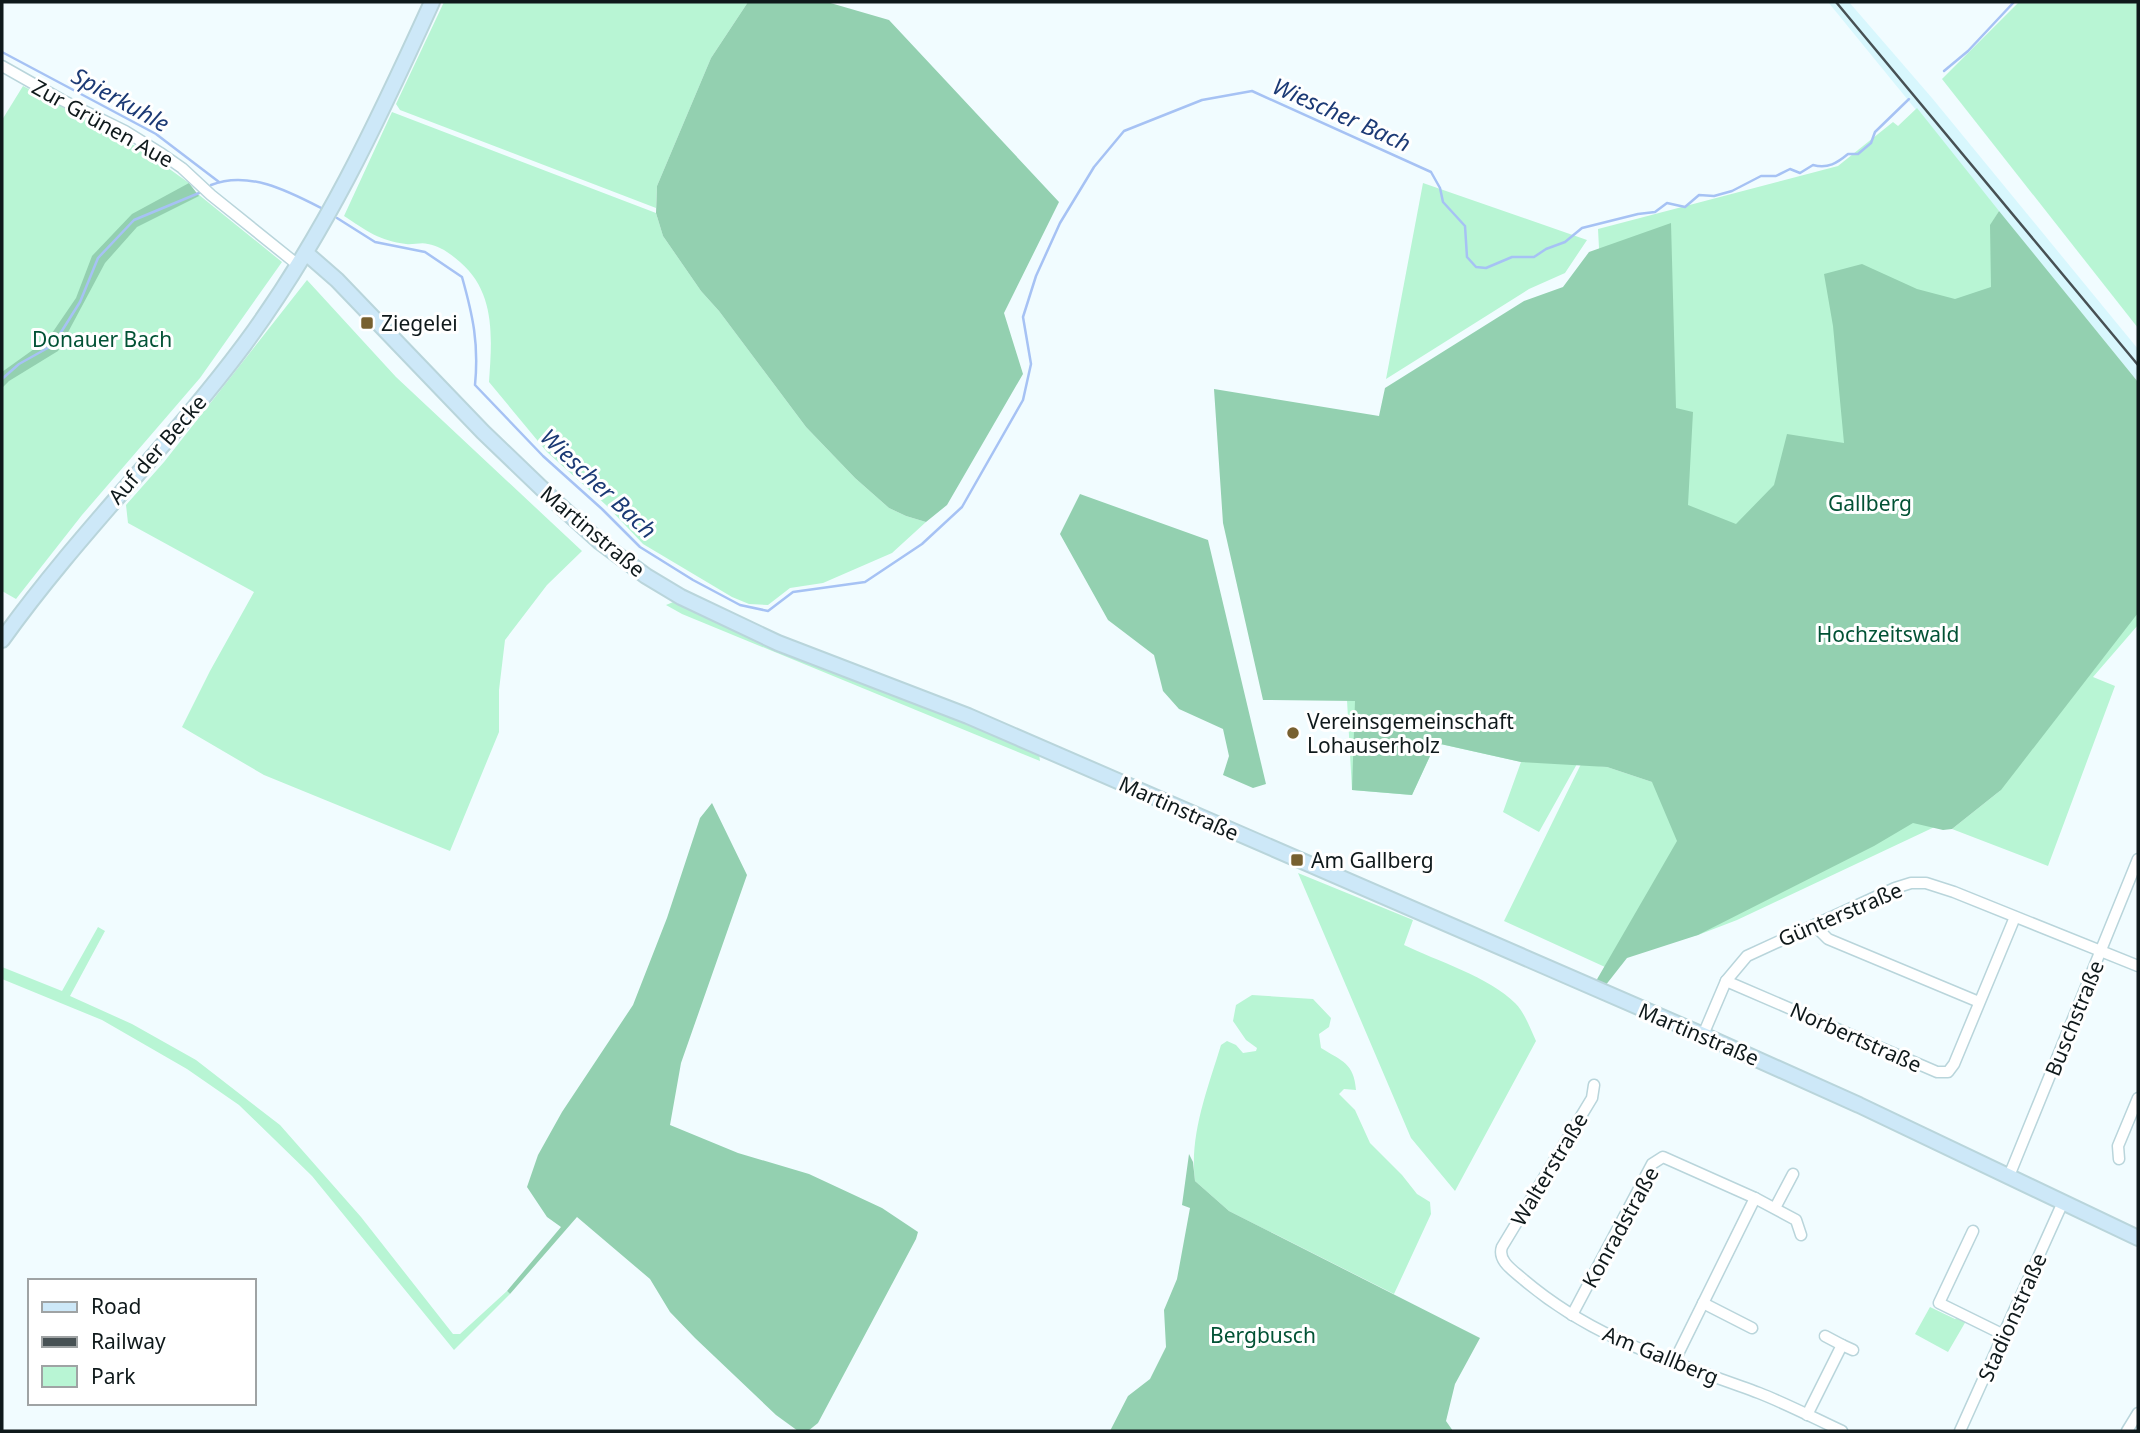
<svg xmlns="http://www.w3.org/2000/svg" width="2140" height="1433" font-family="'Noto Sans',sans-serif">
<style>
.built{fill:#d8f7fd}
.green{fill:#b8f5d4}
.forest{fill:#93d0b0}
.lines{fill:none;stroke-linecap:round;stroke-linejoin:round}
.stream{stroke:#a6c2f4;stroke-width:2.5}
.street-casing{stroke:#b9d5db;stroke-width:13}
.secondary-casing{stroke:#b9d5db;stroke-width:18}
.street{stroke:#fff;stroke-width:10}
.secondary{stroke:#cde8f8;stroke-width:14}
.rail{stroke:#475154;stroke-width:2.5}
.poi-dot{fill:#776030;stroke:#fff;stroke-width:2.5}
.labels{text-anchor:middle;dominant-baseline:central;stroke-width:6;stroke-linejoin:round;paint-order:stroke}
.street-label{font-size:21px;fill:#0f191b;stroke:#fff}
.poi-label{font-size:21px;fill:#0f191b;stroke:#fff;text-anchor:start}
.park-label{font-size:21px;fill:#025235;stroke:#fff}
.water-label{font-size:23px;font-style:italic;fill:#1c3a75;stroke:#fff}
</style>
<rect width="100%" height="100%" fill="#f1fcff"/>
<polygon class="built" points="1828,2 1849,2 1932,98 2138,349 2138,382"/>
<g class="green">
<polygon points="444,2 748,2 711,58 657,186 656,208 400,110 396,104"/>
<polygon points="2019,2 2138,2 2138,328 1942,79"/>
<polygon points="23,86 143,150 189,183 188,186 282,262 200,378 82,515 16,599 2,591 2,120"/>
<polygon points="1917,108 1999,211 1992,223 2138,396 2138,625 2093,677 2115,686 2048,866 1952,829 2001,790 1943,823 1737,920 1698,935 1612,955 1605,967 1504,921 1581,764 1607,767 1652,782 1694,788 1582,755 1539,832 1503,812 1521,762 1436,743 1412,795 1352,790 1347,700 1348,521 1607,400 1598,229 1838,166 1893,122 1898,126"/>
<path d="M 392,112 L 656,213 L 663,236 L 701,291 L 719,311 L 806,427 L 855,478 L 889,508 L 906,516 L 926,522 L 892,553 L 823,583 L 790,588 L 768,605 L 749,604 L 732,597 L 643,544 L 606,505 L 547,452 L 489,382 C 492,338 496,293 460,262 C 451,254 440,246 428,244 C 421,242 413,245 406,244 C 380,241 365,230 344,216 Z"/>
<polygon points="1423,183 1587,240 1565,273 1529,289 1386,379"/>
<polygon points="307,280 396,377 582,551 547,585 505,640 499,690 499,732 450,851 264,775 182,727 210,671 254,592 128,523 126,505 164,462"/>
<polygon points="678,600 1039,754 1040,761 682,614 666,605"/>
<path d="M 1298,873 L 1413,920 L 1404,945 C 1435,960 1491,978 1515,1003 C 1525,1013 1530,1028 1536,1041 L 1455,1191 L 1411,1138 Z"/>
<polygon points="98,927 105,931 70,996 132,1024 196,1060 280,1125 361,1217 453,1334 460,1334 507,1291 510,1294 454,1350 312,1176 239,1105 187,1069 102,1020 2,979 2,967 62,991"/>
<path d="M 1252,995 L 1313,999 L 1331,1018 L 1329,1027 L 1319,1034 L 1321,1048 C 1342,1061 1354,1063 1356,1090 L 1344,1089 L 1339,1094 L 1355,1110 L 1370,1143 L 1402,1175 L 1417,1194 L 1430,1202 L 1431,1214 L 1394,1294 L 1229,1211 L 1195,1181 C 1189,1135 1208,1088 1221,1045 L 1227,1041 L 1236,1045 L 1243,1053 L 1256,1051 L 1257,1048 L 1246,1040 L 1233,1021 L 1236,1005 Z"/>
<polygon points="1930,1307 1955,1319 1958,1317 1966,1321 1948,1352 1915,1334"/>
</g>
<g class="forest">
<polygon points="748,2 827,2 889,20 1059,202 1004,313 1023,374 947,505 926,522 906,516 889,508 855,478 806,427 719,311 701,291 663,236 656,213 657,186 711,58"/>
<polygon points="189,183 199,196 137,227 105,263 58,351 9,381 2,388 2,372 48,339 76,298 92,256 132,214"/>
<polygon points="1999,211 2138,382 2138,613 2001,790 1952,829 1943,830 1913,823 1874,846 1698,935 1627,958 1605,986 1596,981 1677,841 1652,782 1607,767 1521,762 1436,743 1412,795 1352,790 1355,701 1263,700 1223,523 1214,389 1379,416 1385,388 1524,301 1563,287 1589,252 1671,223 1676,408 1693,412 1688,505 1736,524 1774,485 1787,434 1844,443 1833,326 1824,274 1862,264 1917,289 1955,299 1991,287 1990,225"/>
<polygon points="1080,494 1208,540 1266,784 1253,788 1223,775 1229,756 1223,729 1179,709 1163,691 1154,655 1108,620 1060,534"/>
<polygon points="712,803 747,875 681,1063 670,1125 738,1153 809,1174 882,1208 918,1232 916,1239 818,1423 808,1431 798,1431 776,1415 695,1338 670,1312 650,1279 577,1217 510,1294 507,1291 561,1227 547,1217 527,1187 538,1155 562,1112 633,1005 667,918 700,818"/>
<polygon points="1189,1154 1193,1162 1195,1181 1229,1211 1480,1338 1455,1384 1446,1421 1453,1431 1110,1431 1128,1396 1150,1379 1166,1347 1164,1310 1177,1279 1190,1208 1182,1205"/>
</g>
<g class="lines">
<g class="stream">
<polyline points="2,52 156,134 219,182"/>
<polyline points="1944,71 1968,51 2014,2"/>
<path d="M 211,185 C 248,170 288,191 321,208"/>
<path d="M 337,218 L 375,242 L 425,252 L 462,277 C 473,316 479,344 475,385 L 543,456 L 602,509 L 640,547 L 693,580 L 740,605 L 768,611 L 793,592 L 865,582 L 922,544 L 962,507 L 1023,400 L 1031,364 L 1023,317 L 1036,276 L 1060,223 L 1094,167 L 1124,131 L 1202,100 L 1252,91 L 1431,172 L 1440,188 L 1443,202 L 1465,226 L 1467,257 L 1476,267 L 1486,268 L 1512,257 L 1534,257 L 1546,249 L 1565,242 L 1582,228 L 1638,214 L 1655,212 L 1667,203 L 1685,207 L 1699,195 L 1714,196 L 1732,191 L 1761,176 L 1776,176 L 1790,169 L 1800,173 L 1813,165 C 1828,169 1837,163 1848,154 L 1858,154 L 1871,143 L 1875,132 L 1909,99"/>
<polyline points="2,379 19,364 53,345 80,302 98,258 134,220 199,193"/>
</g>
<g class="street-casing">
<g id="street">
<polyline points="2,66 62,100 125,131 162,154 182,168 211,195 298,265"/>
<polyline points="1814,925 1828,939 1979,1002"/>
<polyline points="1726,981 1937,1072 1948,1072 1954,1064 2015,917"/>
<polyline points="1703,1035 1726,981 1747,956 1895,888 1911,883 1926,883 1954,892 2138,966"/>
<path d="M 1594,1085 L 1592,1098 L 1502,1247 C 1497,1261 1514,1271 1524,1280 C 1596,1341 1673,1361 1759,1393 C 1787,1404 1814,1418 1842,1431"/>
<polyline points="2119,1159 2118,1146 2138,1098"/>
<polyline points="2009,1176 2138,859"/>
<polyline points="1755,1198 1796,1220 1801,1235"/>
<polyline points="1775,1208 1793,1174"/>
<polyline points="1973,1231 1939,1303 2004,1335"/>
<polyline points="1703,1303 1752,1328"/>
<polyline points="1572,1315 1652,1164 1663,1157 1755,1198 1673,1364"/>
<polyline points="1842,1345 1853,1350"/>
<polyline points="1807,1415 1842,1345 1825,1336"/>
<polyline points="1960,1431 2063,1202"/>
<polyline points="2127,1431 2138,1413"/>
</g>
</g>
<g class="secondary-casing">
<g id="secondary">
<polyline points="306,253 337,280 483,432 558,504 600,542 646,576 681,597 778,643 968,716 1703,1035 1859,1105 2138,1238"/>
<path d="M 2,640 C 76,536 168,447 244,345 C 323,238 377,123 432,2"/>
</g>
</g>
<use href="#street" class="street"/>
<use href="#secondary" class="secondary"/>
<polyline class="rail" points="1836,2 2138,365"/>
</g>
<g class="poi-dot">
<rect x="360" y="316" width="14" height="14" rx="3.5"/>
<circle cx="1293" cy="733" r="7"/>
<rect x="1290" y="853" width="14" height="14" rx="3.5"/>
</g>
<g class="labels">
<g class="street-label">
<text transform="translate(103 123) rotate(29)">Zur Grünen Aue</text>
<text transform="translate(157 449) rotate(-49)">Auf der Becke</text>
<text transform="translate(593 531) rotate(40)">Martinstraße</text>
<text transform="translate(1179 808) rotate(24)">Martinstraße</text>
<text transform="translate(1840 914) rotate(-23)">Günterstraße</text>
<text transform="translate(2074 1018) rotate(-68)">Buschstraße</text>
<text transform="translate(1699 1034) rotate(23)">Martinstraße</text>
<text transform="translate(1856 1037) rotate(24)">Norbertstraße</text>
<text transform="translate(1549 1169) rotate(-59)">Walterstraße</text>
<text transform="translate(1620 1227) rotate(-61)">Konradstraße</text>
<text transform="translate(2012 1317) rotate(-66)">Stadionstraße</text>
<text transform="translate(1661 1355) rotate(22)">Am Gallberg</text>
</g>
<g class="poi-label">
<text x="381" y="323">Ziegelei</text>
<text x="1307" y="721">Vereinsgemeinschaft<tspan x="1307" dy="24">Lohauserholz</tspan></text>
<text x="1311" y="860">Am Gallberg</text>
</g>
<g class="park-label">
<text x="102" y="339">Donauer Bach</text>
<text x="1870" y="503">Gallberg</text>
<text x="1888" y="634">Hochzeitswald</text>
<text x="1263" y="1335">Bergbusch</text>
</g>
<g class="water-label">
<text transform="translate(121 99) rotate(29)">Spierkuhle</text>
<text transform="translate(1342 114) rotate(24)">Wiescher Bach</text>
<text transform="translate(599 483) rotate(43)">Wiescher Bach</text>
</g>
</g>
<rect width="2140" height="1433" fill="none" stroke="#0f191b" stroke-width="7"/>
<rect x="28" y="1279" width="228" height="126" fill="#ffffff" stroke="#9fa3a4" stroke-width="2"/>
<rect x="42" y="1302" width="35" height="10" fill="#cde8f8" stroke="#9fa3a4" stroke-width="2"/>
<text x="91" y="1314" font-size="21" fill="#0f191b">Road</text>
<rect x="42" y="1337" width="35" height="10" fill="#475154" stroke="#9fa3a4" stroke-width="2"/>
<text x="91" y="1349" font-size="21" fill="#0f191b">Railway</text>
<rect x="42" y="1366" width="35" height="21" fill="#b8f5d4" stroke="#9fa3a4" stroke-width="2"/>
<text x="91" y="1384" font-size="21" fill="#0f191b">Park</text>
</svg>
